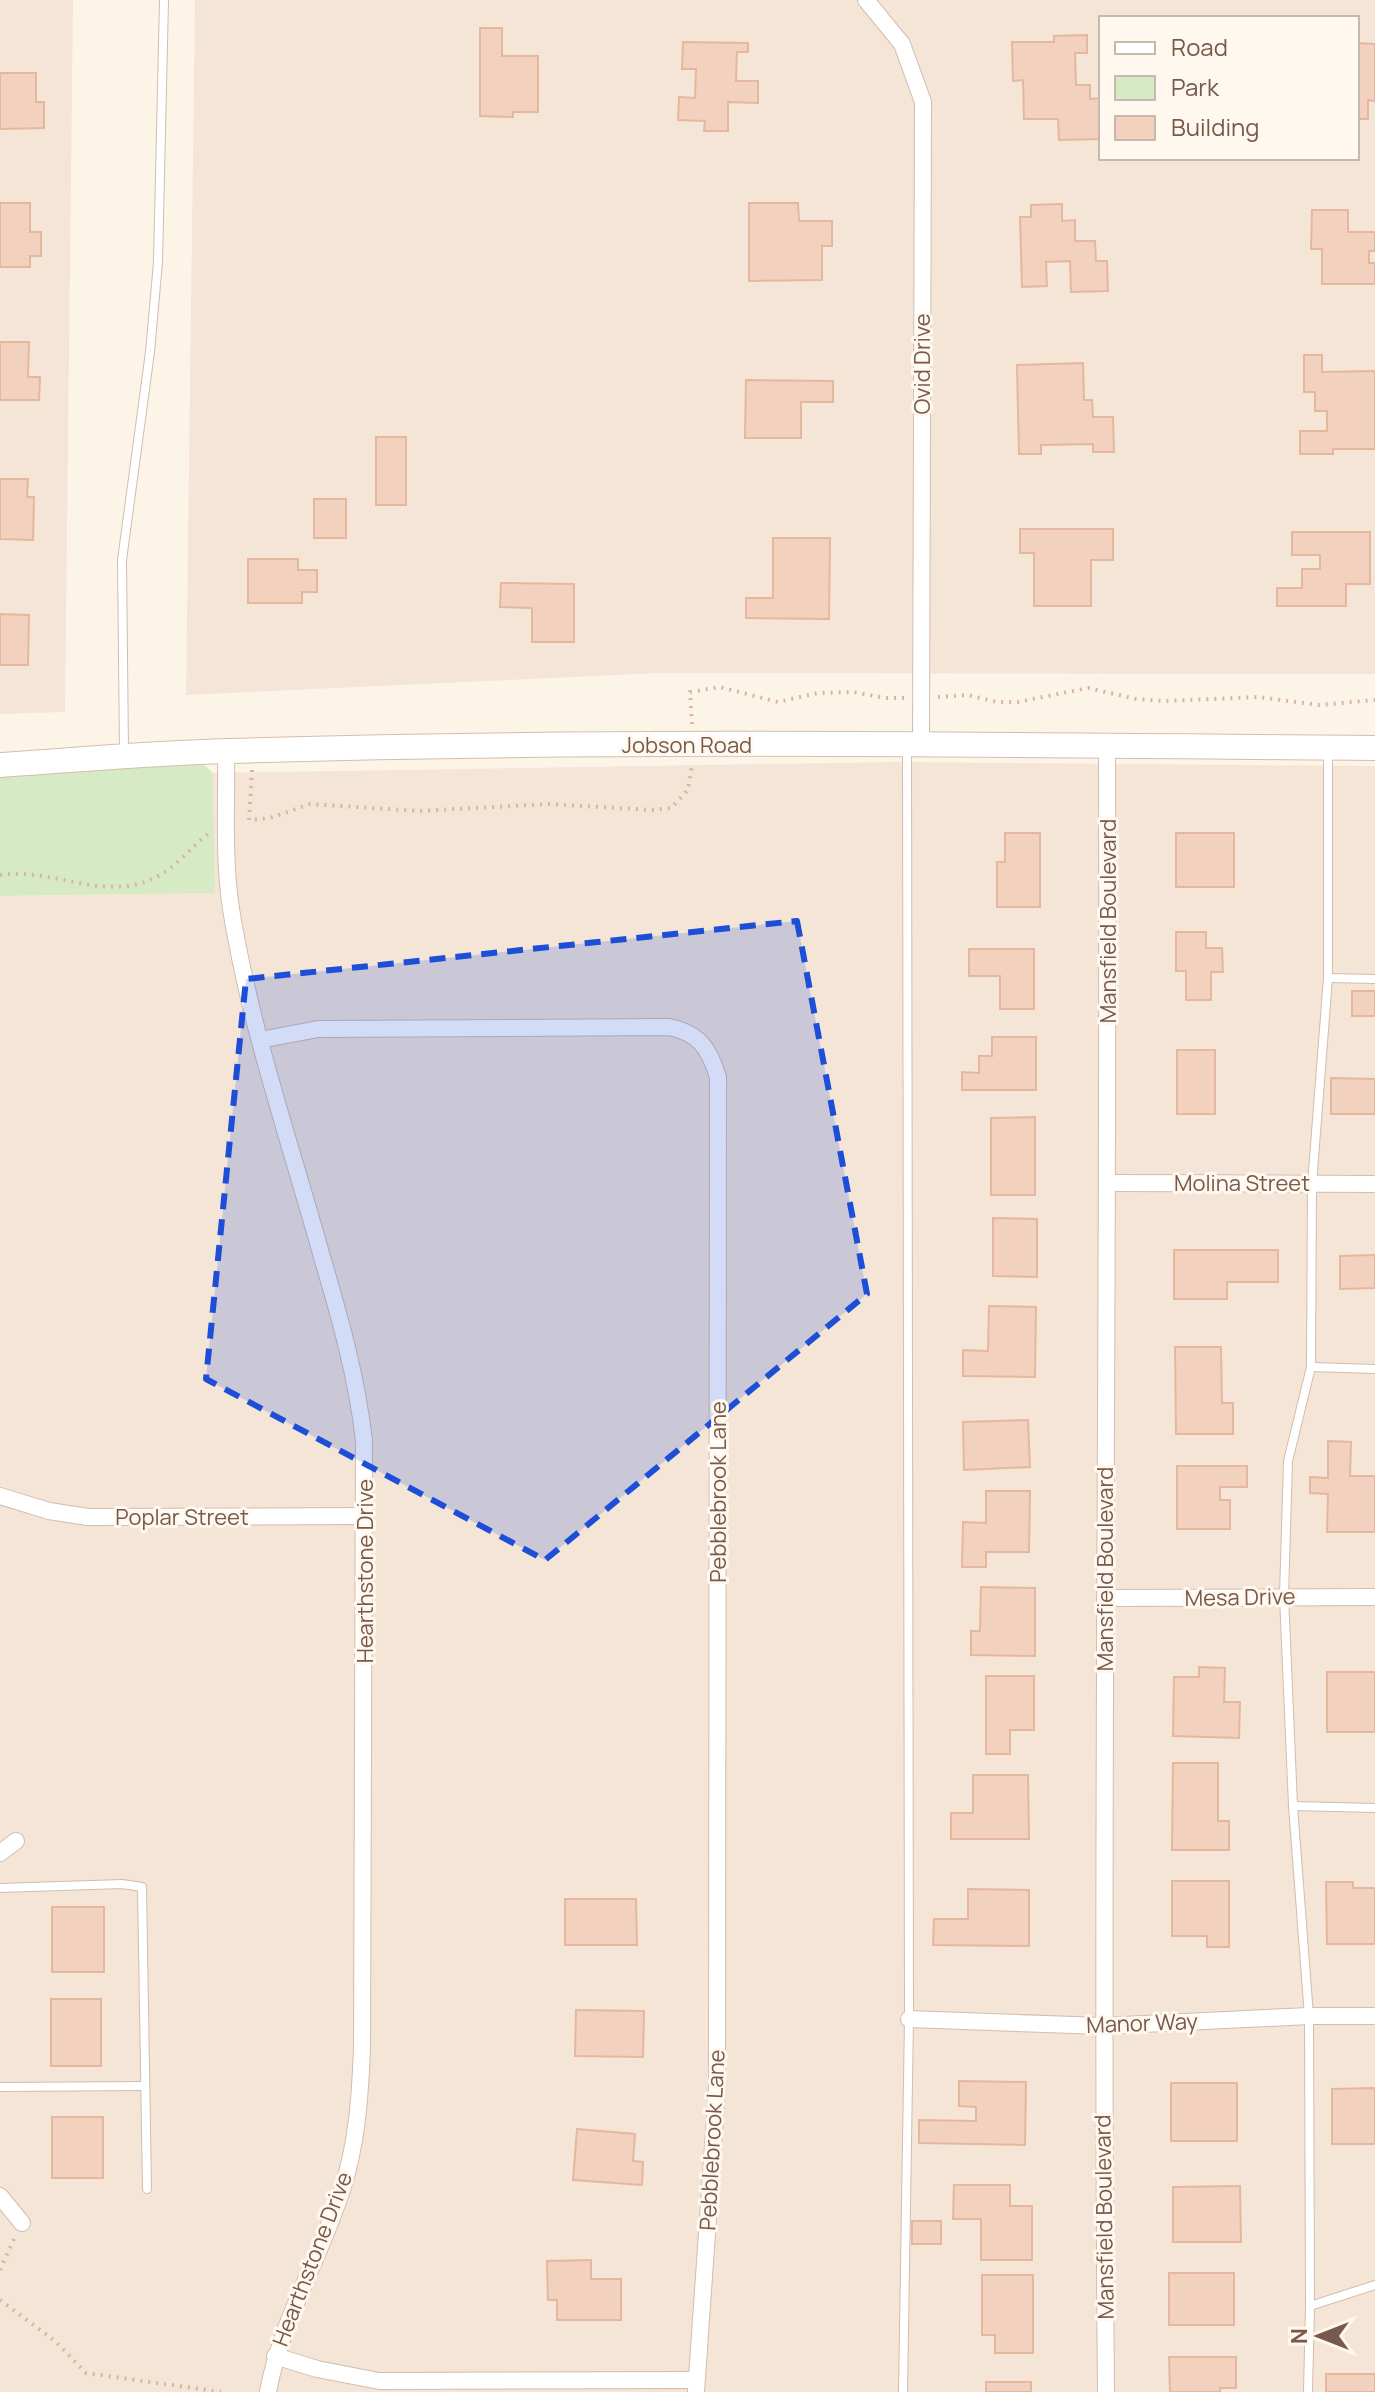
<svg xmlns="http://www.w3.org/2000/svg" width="1375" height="2392" font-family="Manrope,sans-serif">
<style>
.residential{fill:#f5e5d6;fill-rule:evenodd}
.green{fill:#d6ebc5}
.building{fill:#f3d1bf;stroke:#e6b79f;stroke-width:2}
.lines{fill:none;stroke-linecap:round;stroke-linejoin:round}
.lane-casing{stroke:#d2bdaf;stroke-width:10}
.street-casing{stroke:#d2bdaf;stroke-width:18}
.secondary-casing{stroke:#d5bdad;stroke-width:26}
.path{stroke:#d8b5a1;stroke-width:4;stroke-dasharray:2 6;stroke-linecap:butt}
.lane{stroke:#fff;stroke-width:8}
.street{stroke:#fff;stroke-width:16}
.secondary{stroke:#fff;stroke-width:24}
.marked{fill:#1d4ed8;fill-opacity:0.2;stroke:#1d4ed8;stroke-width:6;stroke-dasharray:16 10;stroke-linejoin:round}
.labels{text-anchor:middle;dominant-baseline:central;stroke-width:6;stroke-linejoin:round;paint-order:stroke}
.street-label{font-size:22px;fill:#78594b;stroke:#fff8ee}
</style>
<rect width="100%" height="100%" fill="#fdf4e8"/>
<g class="residential">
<polygon points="0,0 73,0 65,712 0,714"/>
<path d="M 195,0 L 1375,0 L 1375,674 L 659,673 L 186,695 ZM 1101,18 L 1357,18 L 1357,158 L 1101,158 Z"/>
<polygon points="894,762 1375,766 1375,2392 0,2392 0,896 215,893 213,773"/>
</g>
<polygon class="green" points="202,763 213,773 215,893 0,896 0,768"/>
<g class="building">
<polygon points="480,28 502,28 502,56 538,56 538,112 513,112 513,117 480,116"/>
<polygon points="1087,35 1087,53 1075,53 1076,85 1090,85 1090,99 1101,98 1101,139 1059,140 1058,119 1024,119 1023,80 1013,81 1012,42 1054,42 1054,36"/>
<polygon points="683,42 748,43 748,52 737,52 736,81 758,81 758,103 728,102 728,131 704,131 705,121 678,120 679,97 695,98 696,69 682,69"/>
<polygon points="1357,43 1375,44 1375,101 1368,100 1368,119 1357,119"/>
<polygon points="0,73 36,73 36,102 44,102 44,128 0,129"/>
<polygon points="0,203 30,203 30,232 41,232 41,256 30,256 30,267 0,267"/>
<polygon points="749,203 798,203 799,221 832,221 832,246 822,246 822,280 749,281"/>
<polygon points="1062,204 1062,221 1075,220 1075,241 1095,241 1096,261 1107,261 1108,291 1071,292 1070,261 1046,262 1047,286 1022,287 1020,217 1031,217 1031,205"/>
<polygon points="1312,210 1348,210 1348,232 1375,232 1375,251 1369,251 1369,263 1375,263 1375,284 1322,284 1322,249 1311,249"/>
<polygon points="0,342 29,342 28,377 40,377 39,400 0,400"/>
<polygon points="1304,355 1322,355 1322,372 1375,371 1375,449 1333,449 1333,454 1300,454 1300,431 1327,431 1327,411 1315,411 1315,392 1304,392"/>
<polygon points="1083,363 1084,400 1092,400 1093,417 1113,417 1114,452 1093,452 1093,444 1041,445 1041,454 1019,454 1017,365"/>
<polygon points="746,380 833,381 833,402 801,402 801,438 745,438"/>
<rect x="376" y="437" width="30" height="68"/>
<polygon points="0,479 28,479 27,497 34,497 33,540 0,539"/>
<rect x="314" y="499" width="32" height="39"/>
<polygon points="1020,529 1113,529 1113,560 1091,560 1091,606 1034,606 1034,553 1020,553"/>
<polygon points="1292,532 1370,532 1370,584 1346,584 1346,606 1277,606 1277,588 1302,588 1302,569 1320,569 1320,555 1292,555"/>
<polygon points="773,538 830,538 829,619 746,618 746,598 773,598"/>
<polygon points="248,559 298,559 298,570 317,570 317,592 302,592 302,603 248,603"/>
<polygon points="501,583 574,584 574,642 532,642 532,608 500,607"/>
<polygon points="0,614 29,615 28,665 0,665"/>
<polygon points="1005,833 1040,833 1040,907 997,907 997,862 1005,862"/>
<rect x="1176" y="833" width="58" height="54"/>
<polygon points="1176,932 1206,932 1206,948 1222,948 1223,972 1211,972 1211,1000 1186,1000 1186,971 1176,971"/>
<polygon points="969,949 1034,949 1034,1009 1000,1009 1000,976 969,976"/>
<rect x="1352" y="991" width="23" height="25"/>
<polygon points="992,1037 1036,1037 1036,1090 962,1090 962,1072 979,1073 979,1056 992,1056"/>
<rect x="1177" y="1050" width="38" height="64"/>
<polygon points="1331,1078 1375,1079 1375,1114 1331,1114"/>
<polygon points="1035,1117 1035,1195 991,1195 991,1118"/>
<polygon points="993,1218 1037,1219 1037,1277 993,1276"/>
<polygon points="1174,1250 1278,1250 1278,1282 1227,1282 1227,1299 1174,1299"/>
<polygon points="1375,1255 1375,1288 1340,1289 1340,1256"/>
<polygon points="989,1306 1036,1307 1035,1377 963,1376 963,1350 988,1351"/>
<polygon points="1175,1347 1221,1347 1222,1403 1233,1403 1233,1434 1176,1434"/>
<polygon points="1028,1420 1030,1467 964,1470 963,1422"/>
<polygon points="1328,1441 1351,1442 1350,1476 1375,1476 1375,1532 1327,1532 1328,1494 1310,1493 1310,1477 1328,1478"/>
<polygon points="1177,1466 1247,1466 1247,1487 1220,1487 1220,1500 1230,1500 1230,1529 1177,1529"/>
<polygon points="986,1491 1030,1491 1029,1552 986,1552 986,1567 962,1567 963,1522 986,1523"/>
<polygon points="981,1587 1035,1588 1035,1656 971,1655 971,1631 980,1631"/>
<polygon points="1199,1667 1225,1668 1224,1702 1240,1702 1239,1738 1173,1736 1174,1677 1199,1677"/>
<rect x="1327" y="1672" width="48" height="60"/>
<polygon points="986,1676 1034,1676 1034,1730 1010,1730 1010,1754 986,1754"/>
<polygon points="1173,1763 1218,1763 1218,1821 1229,1821 1229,1850 1172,1850"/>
<polygon points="973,1775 1028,1775 1029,1839 951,1839 951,1813 973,1813"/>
<polygon points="1172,1881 1229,1881 1229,1947 1207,1947 1207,1936 1172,1936"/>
<polygon points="1326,1882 1353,1882 1353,1888 1375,1888 1375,1944 1327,1944"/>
<polygon points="968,1889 1029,1890 1029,1946 933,1945 934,1919 968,1919"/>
<polygon points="565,1899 636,1899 637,1945 565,1945"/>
<rect x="52" y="1907" width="52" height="65"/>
<rect x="51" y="1999" width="50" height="67"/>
<polygon points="576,2010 644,2011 643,2057 575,2056"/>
<polygon points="959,2081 1026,2082 1025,2145 919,2143 919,2120 976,2121 976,2107 959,2106"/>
<rect x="1171" y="2083" width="66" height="58"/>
<polygon points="1375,2088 1375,2144 1332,2144 1332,2089"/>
<rect x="52" y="2117" width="51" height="61"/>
<polygon points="577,2129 635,2134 633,2161 643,2162 642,2185 573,2180"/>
<polygon points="954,2185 1010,2185 1010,2206 1032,2206 1032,2260 981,2260 981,2219 953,2219"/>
<polygon points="1240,2186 1241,2242 1173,2242 1173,2187"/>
<rect x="912" y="2221" width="29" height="23"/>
<polygon points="591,2260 591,2279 621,2279 621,2320 557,2320 557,2300 548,2300 547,2261"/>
<rect x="1169" y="2273" width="65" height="52"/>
<polygon points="982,2275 1033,2275 1033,2353 995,2353 995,2335 982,2335"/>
<polygon points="1169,2357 1236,2357 1236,2388 1220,2388 1220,2392 1170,2392"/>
<rect x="1326" y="2374" width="49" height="18"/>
<rect x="986" y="2382" width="45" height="10"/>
</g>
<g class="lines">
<g class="lane-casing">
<g id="lane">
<polyline points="124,752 122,560 150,352 158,262 164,0"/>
<polyline points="1328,978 1375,979"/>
<polyline points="1311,1367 1375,1369"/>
<polyline points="1293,1806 1375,1808"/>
<polyline points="0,1888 122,1884 142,1887 147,2189"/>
<polyline points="0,2087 144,2086"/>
<polyline points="1310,2306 1309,2016 1293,1806 1284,1596 1288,1461 1311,1367 1312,1184 1328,978 1328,751"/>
<polyline points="903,2392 909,2019 907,748"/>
<polyline points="1308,2392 1310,2306 1375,2285"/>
</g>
</g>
<g class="street-casing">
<g id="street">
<polyline points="866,0 902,44 923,102 921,744"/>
<path d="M 226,751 C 227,803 223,857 231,909 C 250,1027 290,1142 322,1257 C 340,1318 357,1378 364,1441 L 362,2049 C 360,2097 357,2144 342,2190 C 320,2258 281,2321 268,2392"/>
<path d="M 260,1040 L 318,1029 L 669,1027 C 699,1033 709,1048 718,1077 L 717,2088 L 696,2392"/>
<polyline points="1109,1183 1375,1184"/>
<polyline points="0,1496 49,1511 88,1517 366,1516"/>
<polyline points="1105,1598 1375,1597"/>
<polyline points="0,1853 16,1841"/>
<polyline points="909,2019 1102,2026 1309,2016 1375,2016"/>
<polyline points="0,2196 22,2223"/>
<polyline points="275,2356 317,2369 379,2381 696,2380"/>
<path d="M 1106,2392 C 1101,1843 1109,1294 1107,746"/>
</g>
</g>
<g class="secondary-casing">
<path id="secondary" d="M 0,765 C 76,760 152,753 228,751 C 610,739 993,745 1375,748"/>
</g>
<g class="path">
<polyline points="938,697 968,695 997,702 1018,702 1088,688 1136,699 1165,701 1258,697 1319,705 1375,700"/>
<polyline points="692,724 690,692 720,687 778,702 818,693 853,692 886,698 905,698"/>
<polyline points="252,770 249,820 270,818 310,804 419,811 549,804 652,810 671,808 688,790 692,765"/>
<path d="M 0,875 C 54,867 108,905 160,875 C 178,865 192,846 208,834"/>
<polyline points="0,2270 14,2239"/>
<polyline points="0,2300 55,2341 86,2373 221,2392"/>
</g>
<use href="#lane" class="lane"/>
<use href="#street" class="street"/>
<use href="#secondary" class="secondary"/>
</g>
<path class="marked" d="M 797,921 L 867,1294 L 545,1560 L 206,1379 L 246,979 Z"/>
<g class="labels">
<g class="street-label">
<text transform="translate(922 364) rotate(-90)">Ovid Drive</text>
<text x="687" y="745">Jobson Road</text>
<text transform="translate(1108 921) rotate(-90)">Mansfield Boulevard</text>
<text x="1242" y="1183">Molina Street</text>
<text transform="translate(718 1492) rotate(-90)">Pebblebrook Lane</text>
<text x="182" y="1517">Poplar Street</text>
<text transform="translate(1105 1569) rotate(-90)">Mansfield Boulevard</text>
<text transform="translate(365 1571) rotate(-90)">Hearthstone Drive</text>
<text transform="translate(1240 1597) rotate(-1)">Mesa Drive</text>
<text transform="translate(1142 2023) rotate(-2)">Manor Way</text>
<text transform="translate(712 2140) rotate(-87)">Pebblebrook Lane</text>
<text transform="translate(1104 2217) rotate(-91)">Mansfield Boulevard</text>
<text transform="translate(312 2259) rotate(-69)">Hearthstone Drive</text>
</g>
</g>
<rect x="1099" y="16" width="260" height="144" fill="#fff8ee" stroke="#c9b8ad" stroke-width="2"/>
<rect x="1115" y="42" width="40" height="12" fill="#ffffff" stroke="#c9b8ad" stroke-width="2"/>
<text x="1171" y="56" font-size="24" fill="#78594b">Road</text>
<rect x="1115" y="76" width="40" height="24" fill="#d6ebc5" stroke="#c9b8ad" stroke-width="2"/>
<text x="1171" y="96" font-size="24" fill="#78594b">Park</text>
<rect x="1115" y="116" width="40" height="24" fill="#f3d1bf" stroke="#c9b8ad" stroke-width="2"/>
<text x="1171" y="136" font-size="24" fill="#78594b">Building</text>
<g transform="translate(1319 2336) rotate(270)" stroke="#fff8ee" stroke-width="6" paint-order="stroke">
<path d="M0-6L14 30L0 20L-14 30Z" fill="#78594b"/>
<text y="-12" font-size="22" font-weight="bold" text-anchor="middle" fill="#78594b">N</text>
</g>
</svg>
